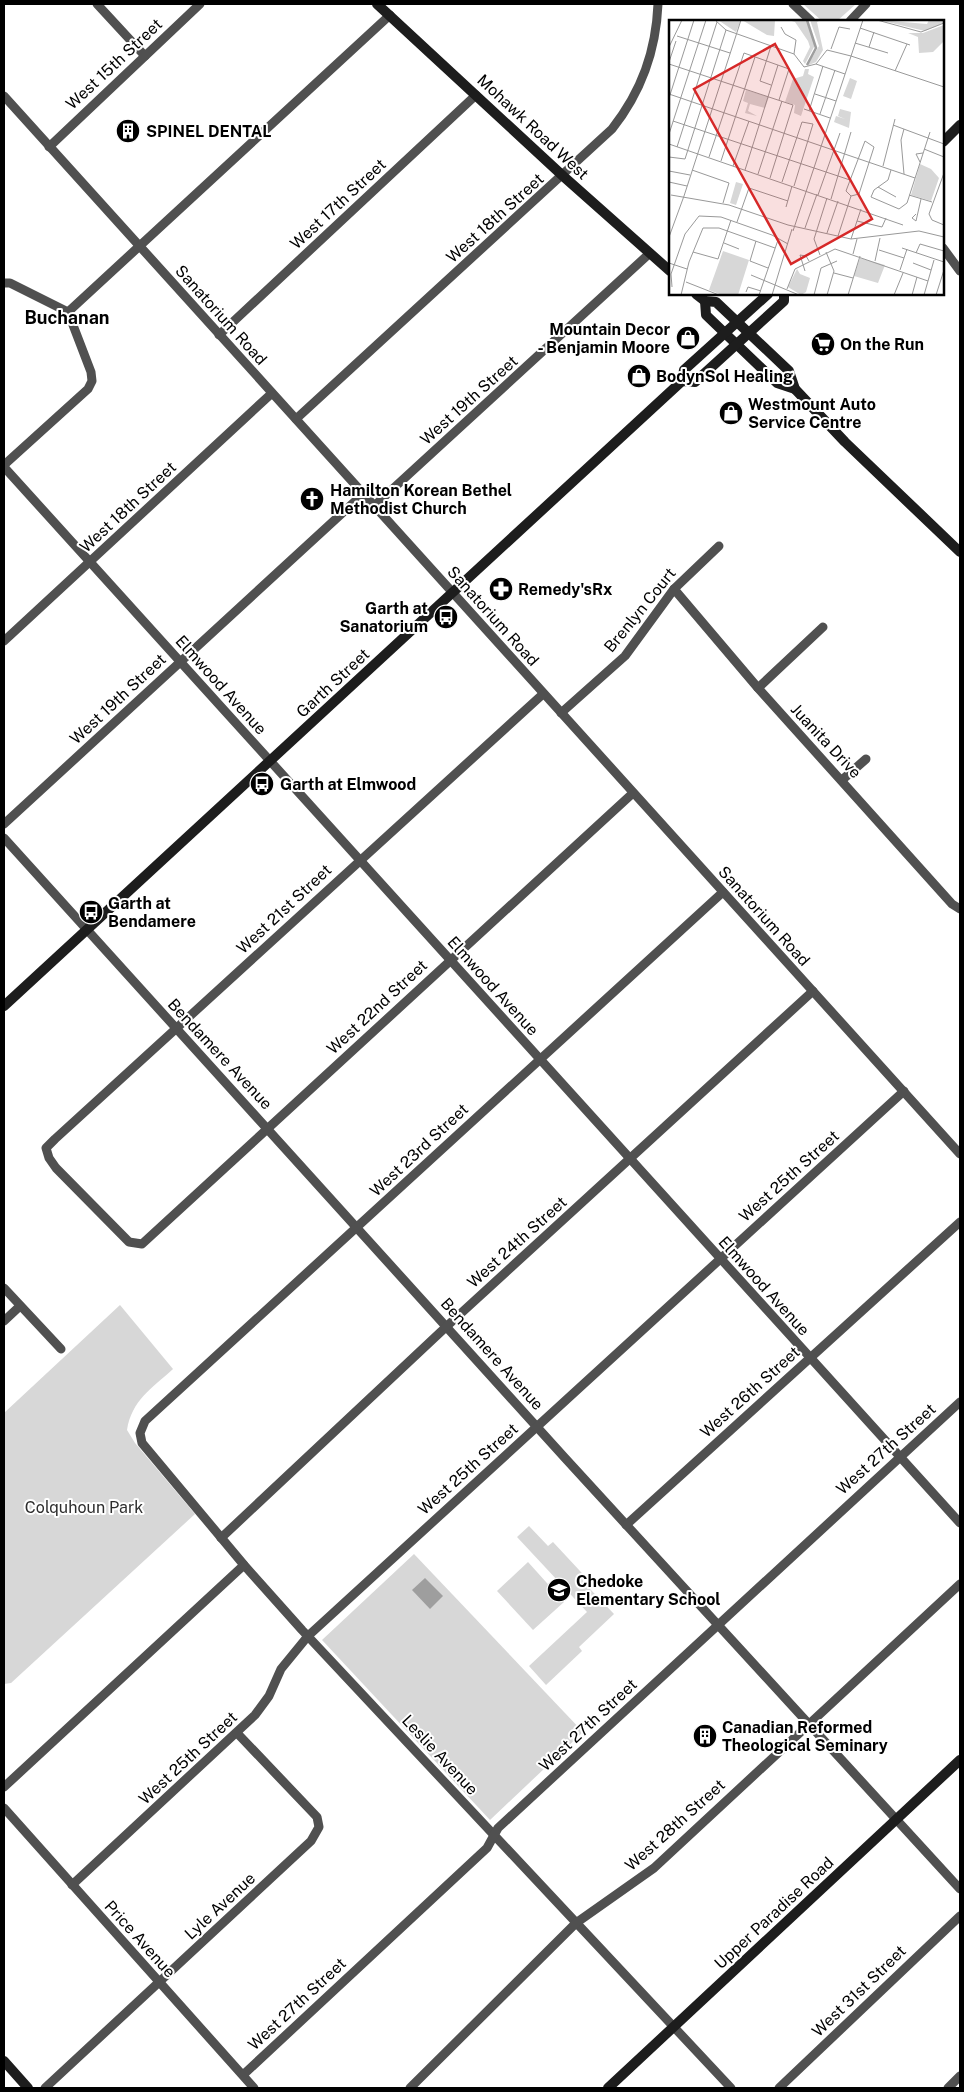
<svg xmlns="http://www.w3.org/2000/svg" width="964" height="2092" font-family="'Public Sans',sans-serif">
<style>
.green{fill:#d7d7d7}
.water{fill:#9e9e9e}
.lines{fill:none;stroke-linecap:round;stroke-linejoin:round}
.street{stroke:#505050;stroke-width:9}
.secondary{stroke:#1d1d1d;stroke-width:10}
.labels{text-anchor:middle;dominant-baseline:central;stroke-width:4;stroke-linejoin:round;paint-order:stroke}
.street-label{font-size:16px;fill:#000;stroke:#fff}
.poi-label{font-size:16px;font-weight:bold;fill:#000;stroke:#fff;text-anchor:start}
.park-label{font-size:16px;fill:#2e2e2e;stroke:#fff}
.neighbourhood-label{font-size:18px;font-weight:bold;fill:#000;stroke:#fff}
.inset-river{fill:none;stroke:#9e9e9e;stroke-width:2.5}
.inset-road{fill:none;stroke:#999;stroke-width:1}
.view{fill:#d62828;fill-opacity:0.15;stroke:#d62828;stroke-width:2.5}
.inset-edge{fill:none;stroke:#000;stroke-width:2.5}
</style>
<rect width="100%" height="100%" fill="#fff"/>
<g class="green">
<polygon points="803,4 856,4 837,21 822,21"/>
<path d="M 120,1305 L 173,1369 C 151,1389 132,1400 127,1430 L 135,1443 L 195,1514 L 11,1683 L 4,1684 L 4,1413 Z"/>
<polygon points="529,1526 548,1546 553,1542 593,1585 590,1589 614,1614 579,1647 582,1651 546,1685 529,1666 587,1612 517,1537"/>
<polygon points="414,1554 583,1732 490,1820 322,1640"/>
<polygon points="528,1562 564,1602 533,1630 497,1591"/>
</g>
<polygon class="water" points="425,1578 443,1596 430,1609 412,1590"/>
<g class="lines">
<g class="street">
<polyline points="97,4 145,56"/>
<polyline points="793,4 811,21"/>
<polyline points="850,21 866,4"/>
<polyline points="4,96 960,1154"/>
<polyline points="49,147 200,4"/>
<polyline points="943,248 960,271"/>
<polyline points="4,283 10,283 68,312 91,372 92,381 88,389 4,465"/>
<polyline points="68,312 390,15"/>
<polyline points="219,335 476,95"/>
<path d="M 296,419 L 612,129 C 642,91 656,51 658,4"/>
<polyline points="4,467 960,1523"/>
<polyline points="373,507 650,253"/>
<polyline points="674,589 758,688 952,904 960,909"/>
<polyline points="4,641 271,394"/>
<polyline points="758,688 823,627"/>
<polyline points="543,694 55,1139 46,1148 49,1158 56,1168 129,1242 142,1244 633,793"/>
<polyline points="561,713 625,656 674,589 719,546"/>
<polyline points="842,780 866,759"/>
<polyline points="4,824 363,494"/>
<polyline points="4,838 565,1458 960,1889"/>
<polyline points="723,892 145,1421 140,1433 142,1443 244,1565 302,1630 731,2088"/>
<polyline points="4,1288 61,1349"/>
<polyline points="4,1321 20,1306"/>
<polyline points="626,1525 960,1222"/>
<polyline points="221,1538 447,1326 813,991"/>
<polyline points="4,1787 244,1565"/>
<polyline points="4,1808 254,2088"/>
<polyline points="72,1885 255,1715 269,1696 281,1669 308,1636 904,1091"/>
<polyline points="243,2075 487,1848 498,1828 960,1402"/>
<polyline points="45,2088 311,1841 319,1827 317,1817 237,1733"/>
<polyline points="410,2088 576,1923 654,1868 960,1584"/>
<polyline points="779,2088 960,1916"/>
<polyline points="948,2088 960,2076"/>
</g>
<g class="secondary">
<polyline points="377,4 563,176 670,271"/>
<polyline points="943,142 960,125"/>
<polyline points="696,294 705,301 716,302 789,371 795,389 845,442 960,552"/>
<polyline points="705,301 706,315 777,383 795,389"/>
<polyline points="682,381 695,382 784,301 784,294"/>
<polyline points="4,1006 682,381 684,370 768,294"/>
<polyline points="4,2061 28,2088"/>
<polyline points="608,2088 960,1760"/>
</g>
</g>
<defs>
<g id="building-disc" transform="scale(1.25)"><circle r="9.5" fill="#000" stroke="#fff"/><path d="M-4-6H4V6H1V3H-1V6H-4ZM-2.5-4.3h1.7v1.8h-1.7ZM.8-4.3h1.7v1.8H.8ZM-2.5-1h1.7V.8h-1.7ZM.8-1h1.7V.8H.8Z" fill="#fff"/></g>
<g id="shop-disc" transform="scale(1.25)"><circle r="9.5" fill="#000" stroke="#fff"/><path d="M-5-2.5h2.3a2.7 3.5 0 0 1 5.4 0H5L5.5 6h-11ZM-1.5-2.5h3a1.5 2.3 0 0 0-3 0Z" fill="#fff"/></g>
<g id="supermarket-disc" transform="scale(1.25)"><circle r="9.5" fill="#000" stroke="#fff"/><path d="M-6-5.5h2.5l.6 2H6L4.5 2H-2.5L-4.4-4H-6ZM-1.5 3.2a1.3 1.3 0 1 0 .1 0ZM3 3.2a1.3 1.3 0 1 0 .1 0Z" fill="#fff"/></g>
<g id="church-disc" transform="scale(1.25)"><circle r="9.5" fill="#000" stroke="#fff"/><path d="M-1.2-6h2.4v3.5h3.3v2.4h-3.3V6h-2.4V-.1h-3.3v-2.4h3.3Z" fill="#fff"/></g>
<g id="pharmacy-disc" transform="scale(1.25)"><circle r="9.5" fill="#000" stroke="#fff"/><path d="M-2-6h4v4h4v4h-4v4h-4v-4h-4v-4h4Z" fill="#fff"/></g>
<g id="bus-disc" transform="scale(1.25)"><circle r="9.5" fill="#000" stroke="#fff"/><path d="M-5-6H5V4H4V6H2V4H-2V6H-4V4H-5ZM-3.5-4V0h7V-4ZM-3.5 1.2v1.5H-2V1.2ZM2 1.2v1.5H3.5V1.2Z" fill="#fff"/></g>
<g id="school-disc" transform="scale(1.25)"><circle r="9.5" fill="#000" stroke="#fff"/><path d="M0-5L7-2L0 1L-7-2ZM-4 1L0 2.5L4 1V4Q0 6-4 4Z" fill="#fff"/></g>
</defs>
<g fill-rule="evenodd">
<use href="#building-disc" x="128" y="131"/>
<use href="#shop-disc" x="688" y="338"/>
<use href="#supermarket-disc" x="823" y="344"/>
<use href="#shop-disc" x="639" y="376"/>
<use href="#shop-disc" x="731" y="413"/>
<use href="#church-disc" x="312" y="499"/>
<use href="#pharmacy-disc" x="501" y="589"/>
<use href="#bus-disc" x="446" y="617"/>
<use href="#bus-disc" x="262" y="784"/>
<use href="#bus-disc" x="91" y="912"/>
<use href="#school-disc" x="559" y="1590"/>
<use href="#building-disc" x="705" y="1736"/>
</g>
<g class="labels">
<g class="street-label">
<text transform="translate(114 64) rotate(-43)">West 15th Street</text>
<text transform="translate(533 127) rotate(43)">Mohawk Road West</text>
<text transform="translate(338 204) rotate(-43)">West 17th Street</text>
<text transform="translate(495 218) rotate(-42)">West 18th Street</text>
<text transform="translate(221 315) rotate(48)">Sanatorium Road</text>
<text transform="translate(469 400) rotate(-42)">West 19th Street</text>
<text transform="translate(128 507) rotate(-43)">West 18th Street</text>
<text transform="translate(640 610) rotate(-51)">Brenlyn Court</text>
<text transform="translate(493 616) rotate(48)">Sanatorium Road</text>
<text transform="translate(333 683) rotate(-43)">Garth Street</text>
<text transform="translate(221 685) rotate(48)">Elmwood Avenue</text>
<text transform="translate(118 699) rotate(-43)">West 19th Street</text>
<text transform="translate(826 741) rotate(47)">Juanita Drive</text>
<text transform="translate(284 909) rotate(-43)">West 21st Street</text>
<text transform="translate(764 916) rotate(48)">Sanatorium Road</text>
<text transform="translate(493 986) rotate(48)">Elmwood Avenue</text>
<text transform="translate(377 1007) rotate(-43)">West 22nd Street</text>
<text transform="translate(220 1054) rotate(47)">Bendamere Avenue</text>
<text transform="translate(419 1150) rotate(-43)">West 23rd Street</text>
<text transform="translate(789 1176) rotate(-42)">West 25th Street</text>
<text transform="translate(517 1242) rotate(-42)">West 24th Street</text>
<text transform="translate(764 1286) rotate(48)">Elmwood Avenue</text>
<text transform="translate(492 1354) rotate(48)">Bendamere Avenue</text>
<text transform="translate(750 1392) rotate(-42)">West 26th Street</text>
<text transform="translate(886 1449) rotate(-42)">West 27th Street</text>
<text transform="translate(468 1469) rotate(-42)">West 25th Street</text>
<text transform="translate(588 1725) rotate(-43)">West 27th Street</text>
<text transform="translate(440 1755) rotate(47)">Leslie Avenue</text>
<text transform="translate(188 1758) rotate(-43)">West 25th Street</text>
<text transform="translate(675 1825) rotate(-42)">West 28th Street</text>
<text transform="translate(220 1906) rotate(-43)">Lyle Avenue</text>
<text transform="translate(774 1913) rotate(-43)">Upper Paradise Road</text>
<text transform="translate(140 1939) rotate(48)">Price Avenue</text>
<text transform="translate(859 1991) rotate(-44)">West 31st Street</text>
<text transform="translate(297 2004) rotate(-43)">West 27th Street</text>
</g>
<g class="poi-label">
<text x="146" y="131">SPINEL DENTAL</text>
<text x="670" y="329" text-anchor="end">Mountain Decor<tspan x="670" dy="18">- Benjamin Moore</tspan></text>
<text x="840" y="344">On the Run</text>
<text x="656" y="376">BodynSol Healing</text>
<text x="748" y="404">Westmount Auto<tspan x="748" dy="18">Service Centre</tspan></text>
<text x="330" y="490">Hamilton Korean Bethel<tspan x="330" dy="18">Methodist Church</tspan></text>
<text x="518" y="589">Remedy'sRx</text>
<text x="428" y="608" text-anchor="end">Garth at<tspan x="428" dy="18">Sanatorium</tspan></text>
<text x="280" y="784">Garth at Elmwood</text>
<text x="108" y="903">Garth at<tspan x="108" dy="18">Bendamere</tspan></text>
<text x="576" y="1581">Chedoke<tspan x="576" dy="18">Elementary School</tspan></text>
<text x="722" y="1727">Canadian Reformed<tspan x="722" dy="18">Theological Seminary</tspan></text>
</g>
<g class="park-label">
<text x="84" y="1507">Colquhoun Park</text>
</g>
<g class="neighbourhood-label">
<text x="67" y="317">Buchanan</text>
</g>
</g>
<g transform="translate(669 20)">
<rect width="275" height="275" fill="#fff"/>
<path d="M 49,0 L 72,0 L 67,12 ZM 73,0 L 106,0 L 105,16 L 98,15 ZM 119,0 L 138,0 L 146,25 L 136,44 L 134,41 L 141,27 L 139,21 L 126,2 ZM 141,0 L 152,0 L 148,2 L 154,30 L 147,42 L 138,46 L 150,26 ZM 210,0 L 258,4 L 260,0 L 275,0 L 275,3 L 256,11 ZM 275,5 L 275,21 L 264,32 L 250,33 L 249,17 L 239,13 L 254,13 ZM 136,49 L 140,49 L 139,54 L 145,57 L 132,96 L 125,93 L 126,85 L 116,82 L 124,59 L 134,56 ZM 181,58 L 188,61 L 182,79 L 174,76 ZM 77,70 L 100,77 L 96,88 L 81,84 L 79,91 L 88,96 L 76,93 L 79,83 L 74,81 ZM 171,89 L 182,92 L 180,108 L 165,102 L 167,96 L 176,99 L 169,96 ZM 251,144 L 262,149 L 270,158 L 262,181 L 242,175 ZM 67,162 L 74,164 L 67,185 L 61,183 ZM 54,231 L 80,240 L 69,275 L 53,275 L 40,270 ZM 191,238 L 216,245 L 209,263 L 185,256 ZM 128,249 L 131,254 L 141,258 L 137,272 L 132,275 L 119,267 Z" fill="#d7d7d7"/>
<path class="inset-river" d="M 138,45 L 147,28 L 138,0"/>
<path class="inset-road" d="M 46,0 L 57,10 L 125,34 L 135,47 L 147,44 L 158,30 L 182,36M 208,0 L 252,12 L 275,3M 112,7 L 116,14 L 127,20 L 125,34M 191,8 L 241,25M 8,16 L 61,33M 186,23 L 219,33M 102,26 L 91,61 L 102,65M 0,27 L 13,0M 200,27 L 205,12M 162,29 L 170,7 L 181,9M 182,36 L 275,67M 0,42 L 7,21M 0,44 L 124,85 L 101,158M 147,44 L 176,54M 226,51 L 238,24M 0,74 L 246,158M 146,74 L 167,81M 0,78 L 25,0M 135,89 L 161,98M 140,91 L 154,46M 151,94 L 166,50M 4,101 L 181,160M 224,105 L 275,124M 0,114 L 37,0M 0,124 L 234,205M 8,127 L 48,2M 255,129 L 275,137M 0,137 L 16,139 L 57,10M 40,137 L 75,33 L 120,49 L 110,80M 52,141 L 86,37M 251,142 L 247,134 L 254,133M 64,146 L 80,101M 214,146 L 226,99M 23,150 L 60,163 L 54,183M 76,150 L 109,45M 222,150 L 219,160 L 205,170 L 202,177 L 230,189 L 238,183 L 261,112M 0,151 L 21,155M 275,153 L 260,194 L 263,200 L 275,205M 89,154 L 113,81M 235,154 L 232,120 L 235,109M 0,162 L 18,166M 113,162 L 133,102 L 144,104 L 125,166M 209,167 L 227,177M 2,175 L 60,185 L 119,205 L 182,219 L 250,211 L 275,217M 149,175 L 171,113M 240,175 L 263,182M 15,176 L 72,0M 162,179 L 182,112M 117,187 L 123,166M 247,194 L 243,198 L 247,201 L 252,179M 188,201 L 213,207 L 217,198M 68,202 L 80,168 L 119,181M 136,208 L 148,174M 124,211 L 194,0M 158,213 L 169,181M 169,216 L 182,176 L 190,174 L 205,127 L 196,121 L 177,171 L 182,176M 0,217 L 15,176M 182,219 L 192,189M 87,221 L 81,241 L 99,248M 55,223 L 70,229M 233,228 L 275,242M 210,230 L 235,238M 24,232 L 49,239 L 62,200M 157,232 L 165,251 L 158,275M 247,233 L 251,224 L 275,231M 184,234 L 188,219M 151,235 L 145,219 L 158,178M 206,241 L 211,218M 0,243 L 18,249M 244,243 L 262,250M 231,250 L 238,229M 136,251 L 131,235 L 137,236 L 140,241M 165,253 L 184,258M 82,255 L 130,275M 17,262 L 50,275M 3,267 L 2,254 L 16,214 L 30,196 L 52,197 L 103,215 L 119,224M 118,269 L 126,249 L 166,229 L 259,261M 77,272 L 79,267 L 92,271M 12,275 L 20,242 L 34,208 L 50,208 L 106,228M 90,275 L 109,220M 103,275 L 123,209M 145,275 L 152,248 L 168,241M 179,275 L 191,236M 225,275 L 234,253M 243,275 L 248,257M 255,275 L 265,240M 267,275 L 275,250"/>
<path class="view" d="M 106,24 L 203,199 L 122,244 L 25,69 Z"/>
<rect width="275" height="275" class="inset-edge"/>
</g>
<rect width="964" height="2092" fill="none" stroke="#000000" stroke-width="10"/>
</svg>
